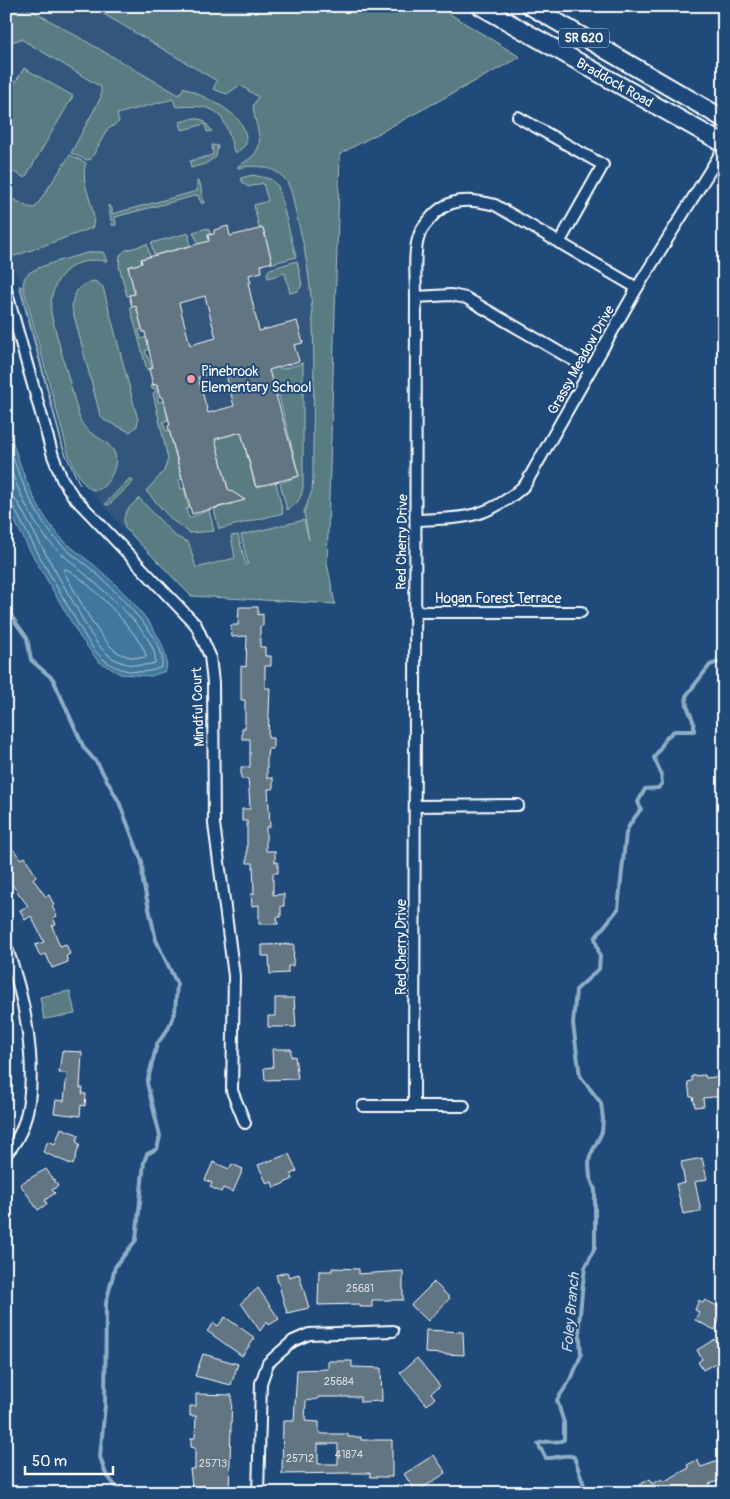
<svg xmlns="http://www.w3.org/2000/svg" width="730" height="1499" font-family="Pangolin,sans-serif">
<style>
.built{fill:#33577c}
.green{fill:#597c81;stroke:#acbec0}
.water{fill:#41789d;stroke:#8daec4}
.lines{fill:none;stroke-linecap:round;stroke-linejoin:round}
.shore{stroke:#b3c9d8;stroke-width:1}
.stream{stroke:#8daec4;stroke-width:4}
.building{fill:#627482;stroke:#fff;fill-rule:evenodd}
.minor-casing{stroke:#fff;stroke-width:14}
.primary-casing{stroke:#fff;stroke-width:20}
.minor{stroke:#1f4a7a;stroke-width:10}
.primary{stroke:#1f4a7a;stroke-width:16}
.poi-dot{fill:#ff9aa2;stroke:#1f4a7a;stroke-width:2}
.labels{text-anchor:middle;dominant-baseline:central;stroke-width:4;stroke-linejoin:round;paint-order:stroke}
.number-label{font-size:11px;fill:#d8dce0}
.shield{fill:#1f4a7a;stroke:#bcc9d7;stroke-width:1}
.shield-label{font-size:12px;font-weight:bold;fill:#fff}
.street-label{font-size:14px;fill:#fff;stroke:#1f4a7a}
.poi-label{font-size:14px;fill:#fff;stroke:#1f4a7a;text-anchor:start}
.water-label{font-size:15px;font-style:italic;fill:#d0dde6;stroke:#1f4a7a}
</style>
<rect width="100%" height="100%" fill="#1f4a7a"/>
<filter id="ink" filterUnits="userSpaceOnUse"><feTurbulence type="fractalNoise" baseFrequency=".02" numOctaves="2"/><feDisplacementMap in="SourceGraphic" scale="10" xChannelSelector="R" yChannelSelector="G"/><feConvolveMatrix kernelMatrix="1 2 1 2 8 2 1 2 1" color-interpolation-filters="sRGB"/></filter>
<g filter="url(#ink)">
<polygon class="built" points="6,6 437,6 520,57 340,154 327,563 335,604 191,596 122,527 74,471 21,281 6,257"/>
<g class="green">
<path d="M 9,6 L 29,6 L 28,8 L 179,95 L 184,87 C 207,100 249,112 246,144 L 238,152 L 234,152 C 223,110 218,104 176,107 L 173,99 L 117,114 L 119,122 L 107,130 L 91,159 L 87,160 L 71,153 L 101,97 L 101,87 L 21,39 L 12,42 L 6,52 L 6,10 Z"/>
<path d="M 90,6 L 437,6 L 520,57 L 340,154 L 327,563 L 335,604 L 191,596 L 125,528 C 121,513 129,508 139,498 L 175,536 L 189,543 L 196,568 L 235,558 L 231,536 L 238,535 L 246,565 L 248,564 L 241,535 L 304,520 L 309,540 L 304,512 L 312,491 L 313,477 C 312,390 321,303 297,218 C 294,207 293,192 287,182 C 277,166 254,164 238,168 L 238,166 C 272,148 256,136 253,106 L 258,97 L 240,85 L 227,94 L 213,89 L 217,81 Z"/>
<polygon points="24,68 73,96 25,178 6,168 6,98"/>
<polygon points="194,118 203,120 212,131 207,132 205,124 182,130 180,122"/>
<polygon points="212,145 218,146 216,157 205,164 191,168 190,161 213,155"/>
<path d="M 70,155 L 86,163 C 78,185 100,211 92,228 L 15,256 L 6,255 L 6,195 L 28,207 L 35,208 Z"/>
<polygon points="253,175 270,179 278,186 296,257 270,264 272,262 263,228 259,228 254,205 268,201 263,183 248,187 243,183 241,178"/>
<polygon points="197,181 200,183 204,203 201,203 198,195 115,217 116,225 112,225 108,205 112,208 112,214 197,191"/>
<polygon points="208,228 211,234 208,235 210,242 199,245 193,232"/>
<polygon points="189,233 190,246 154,255 151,243"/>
<polygon points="147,244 150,256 141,259 142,263 128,267 135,294 127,296 119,266 120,255 126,250"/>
<path d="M 91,252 L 103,252 L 107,261 C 102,261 94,259 88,261 C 61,265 49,289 51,314 L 80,420 C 87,437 109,438 115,454 C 119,467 104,498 89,488 C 80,482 73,465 68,453 L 23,286 C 24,282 24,278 26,276 C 33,266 78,256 91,252 Z"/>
<polygon points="297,261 302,285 298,291 290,293 285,273 268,278 267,273 270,269"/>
<path d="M 95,281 L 103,287 L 138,420 L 137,426 L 130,432 L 104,420 L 100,415 L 72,308 C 72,293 80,283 95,281 Z"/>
<polygon points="19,286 21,286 64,450 80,485 63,449"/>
<polygon points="136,306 142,329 139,330 141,339 147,337 150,349 145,351 152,368 147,370 130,307"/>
<path d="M 267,363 L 282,369 L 303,363 L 303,487 C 302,497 297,505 287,510 L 280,483 L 299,476 L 279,396 L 276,396 Z"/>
<polygon points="151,385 157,385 158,402 164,401 168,420 163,422 166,431 169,430 182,479 179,480 181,489 184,488 189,508 186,509 189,518 209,510 214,531 190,533 172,520 146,491 164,471 168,459 153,393 156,391 155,388 152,389"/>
<polygon points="241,432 255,486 276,482 283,513 219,529 214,509 232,504 215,439"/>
<polygon points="130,478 133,480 132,483 109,505 105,504"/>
<polygon points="70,991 75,1014 44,1019 40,997"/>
</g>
<path class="water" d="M 6,421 C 18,459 30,501 56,532 C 69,548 87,558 102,572 C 124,592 173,639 166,671 L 151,676 L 120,674 L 98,661 L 80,637 L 29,549 L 6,504 Z"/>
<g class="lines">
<g class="shore">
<path d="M 6,437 C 17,471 29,504 51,533 C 64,551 83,561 99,576 C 116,591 131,609 146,626 C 154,636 166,654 161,667 C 144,676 118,672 103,659 C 88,646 79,624 69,608 C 49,574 31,541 13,506 L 6,503"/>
<path d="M 6,457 C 16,485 28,515 47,539 C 68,564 161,629 155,663 C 142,667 123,666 111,657 C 95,646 85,623 76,607 C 56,573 37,538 18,503 L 13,498 L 6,497"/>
<path d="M 65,569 C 80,571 147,641 146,657 C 136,659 124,657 116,651 C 99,640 75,591 64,572 Z"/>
</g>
<g class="stream">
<polyline points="6,609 27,638 31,660 53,679 84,748 98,764 119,802 142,862 143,882 156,940 177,984 175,1012 168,1029 157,1044 147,1083 160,1136 157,1149 147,1154 144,1162 136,1240 115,1267 106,1303 105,1405 100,1457 106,1474 121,1493"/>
<path d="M 582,1493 L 584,1485 L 574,1457 C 563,1453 557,1459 546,1458 L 538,1444 C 547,1439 555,1444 564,1440 L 564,1423 L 557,1400 L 572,1377 L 581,1355 L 579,1323 L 583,1283 L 585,1268 L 595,1247 L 595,1190 L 590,1177 L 589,1164 L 590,1156 L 602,1132 L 603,1119 L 601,1103 L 580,1076 L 573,1024 L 576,990 L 599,969 L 600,957 L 595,938 L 618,909 L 626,833 L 630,824 L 641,809 L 638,802 L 645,789 L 658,788 L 662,784 L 661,773 L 654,758 L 667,737 L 674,731 L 694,731 L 694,723 L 687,706 L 686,696 L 710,665 L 724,660"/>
</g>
</g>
<g class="building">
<path d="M 228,226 L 230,236 L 263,228 L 272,262 L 261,265 L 262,272 L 249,275 L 251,283 L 248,283 L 259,331 L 297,321 L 303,343 L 294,345 L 299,361 L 269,370 L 299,476 L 256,487 L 241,432 L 215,439 L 228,489 L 245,500 L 192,514 L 168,426 L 170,425 L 163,397 L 160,397 L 157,384 L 153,385 L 149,369 L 153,368 L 145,332 L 143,332 L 136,306 L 132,307 L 129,295 L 135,294 L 128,267 L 142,263 L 141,259 L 209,241 L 208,235 L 214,234 L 214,230 ZM 205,296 L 216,338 L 190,345 L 179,303 ZM 225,370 L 234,406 L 208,413 L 198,377 Z"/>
<polygon points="239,607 258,607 258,615 263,614 263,626 260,626 260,647 265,647 265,656 271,656 271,666 265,666 265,688 270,688 268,738 273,738 273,749 268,749 267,756 267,778 273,778 273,789 268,789 270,827 266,827 266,851 275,851 275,862 278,862 278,873 273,873 273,895 284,894 284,906 281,906 281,917 277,917 278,924 259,924 259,905 252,906 251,894 254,894 253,863 247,863 247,821 242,821 242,809 250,809 249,790 248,779 241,779 241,767 250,767 250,739 242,739 242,728 245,728 245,700 241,700 241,666 246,667 247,636 232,637 231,625 238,625"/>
<polygon points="6,841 21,859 25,857 36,876 33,879 46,897 49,895 54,905 52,906 57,916 53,918 56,924 52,926 60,946 66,944 70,954 66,956 68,962 52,968 46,954 40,956 35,945 44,942 31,916 25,920 20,910 28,906 10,882 6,884"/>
<polygon points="294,944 293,966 288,966 288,973 270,974 269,956 262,956 262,945"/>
<polygon points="275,998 294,998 296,1027 268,1027 268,1016 275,1016"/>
<polygon points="272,1049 291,1049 291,1057 295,1056 298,1079 265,1080 264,1068 273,1067"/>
<polygon points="62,1051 82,1052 80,1088 83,1088 82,1094 86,1094 85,1106 81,1105 80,1116 54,1113 56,1100 64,1101 67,1073 59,1073"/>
<polygon points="705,1075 706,1078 724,1076 724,1096 703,1098 704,1106 695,1107 693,1097 690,1097 688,1082 692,1081 692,1076"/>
<polygon points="61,1128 79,1135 76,1142 80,1144 73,1165 43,1152 48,1141 55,1144"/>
<polygon points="289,1154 297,1171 291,1174 293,1179 274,1188 272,1182 267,1184 258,1165"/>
<polygon points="702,1158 707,1179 695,1182 701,1211 683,1214 676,1184 685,1183 681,1162"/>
<polygon points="213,1162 229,1169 232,1164 243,1169 233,1192 223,1188 221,1192 210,1187 212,1183 205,1180"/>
<polygon points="46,1169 58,1186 52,1190 55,1193 45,1200 47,1204 38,1210 20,1184"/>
<polygon points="332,1268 359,1269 359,1274 403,1271 403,1300 372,1300 372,1307 360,1307 360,1304 318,1305 319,1271 332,1271"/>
<polygon points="287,1272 289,1277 299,1274 309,1308 287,1313 276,1275"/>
<polygon points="434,1282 450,1298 428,1321 411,1305"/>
<polygon points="258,1288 279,1319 269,1325 267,1321 260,1331 241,1303"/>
<polygon points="699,1300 703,1303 705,1300 724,1309 715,1330 695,1320 699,1312 695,1310"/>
<polygon points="225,1317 255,1338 242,1356 207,1331 214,1323 218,1326"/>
<polygon points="426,1330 463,1332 464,1355 425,1353"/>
<polygon points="715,1339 724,1353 724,1359 703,1370 698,1362 702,1359 697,1350"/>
<polygon points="203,1354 238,1364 231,1385 195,1376"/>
<polygon points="417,1358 440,1386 431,1393 435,1398 427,1405 400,1373"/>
<path d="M 328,1361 L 352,1361 L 352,1367 L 381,1368 L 382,1401 L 360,1402 L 360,1397 L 318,1397 L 318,1399 L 306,1401 L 305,1421 L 319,1422 L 319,1432 L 323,1434 L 348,1434 L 348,1437 L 361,1437 L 361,1440 L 392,1440 L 392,1477 L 370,1477 L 370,1473 L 345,1473 L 282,1474 L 283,1421 L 294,1421 L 297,1370 L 328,1369 ZM 318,1444 L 338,1444 L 338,1464 L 318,1464 Z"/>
<polygon points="196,1394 232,1395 229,1493 193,1493 190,1469 195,1469 195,1448 191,1447 191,1438 195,1438 196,1416 190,1416 190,1406 196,1406"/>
<polygon points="434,1455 446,1473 416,1492 404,1474"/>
<polygon points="724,1459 724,1479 709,1484 711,1489 703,1493 700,1493 698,1488 688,1493 635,1493 641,1489 639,1485 650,1479 652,1484 662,1479 663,1482 689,1468 687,1465 697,1460 701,1467"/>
</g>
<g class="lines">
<g class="minor-casing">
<g id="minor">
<polyline points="518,117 603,165 559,243"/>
<polyline points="6,290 53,456 62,479 73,496 196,625 210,656 213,683 214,824 234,976 232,1091 245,1123"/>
<polyline points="416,297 451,295 466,298 590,370"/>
<path d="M 416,520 C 463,518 488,519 525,485 L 637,288 L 724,148"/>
<polyline points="415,612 581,612"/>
<polyline points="416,806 518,805"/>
<path d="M 6,946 C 26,1000 50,1108 6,1154"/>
<polyline points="363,1106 464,1106"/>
<path d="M 414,1106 L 416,297 C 416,280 413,251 419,236 C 420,230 426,224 429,220 C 447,197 469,198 495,205 L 637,288"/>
<polyline points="258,1493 261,1383 268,1363 293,1341 309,1334 393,1331"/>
</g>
</g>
<g class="primary-casing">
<g id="primary">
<path id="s1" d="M 480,6 L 724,144"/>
<polyline points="530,6 724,119"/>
</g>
</g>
<use href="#minor" class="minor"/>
<use href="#primary" class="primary"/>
</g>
</g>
<circle class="poi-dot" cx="191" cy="379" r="5"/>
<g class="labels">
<g class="number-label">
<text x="360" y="1288">25681</text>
<text x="339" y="1381">25684</text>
<text x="349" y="1454">41874</text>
<text x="300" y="1458">25712</text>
<text x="213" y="1463">25713</text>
</g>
<rect class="shield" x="559" y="28.5" width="50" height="19" rx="4"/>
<g class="shield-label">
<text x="584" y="38">SR 620</text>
</g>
<g class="street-label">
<text stroke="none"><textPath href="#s1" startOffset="155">Braddock Road</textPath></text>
<text transform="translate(581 360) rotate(-61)">Grassy Meadow Drive</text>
<text transform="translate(402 542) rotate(-89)">Red Cherry Drive</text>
<text x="498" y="598">Hogan Forest Terrace</text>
<text transform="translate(198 707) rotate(-92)">Mindful Court</text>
<text transform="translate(401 947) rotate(-90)">Red Cherry Drive</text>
</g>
<g class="poi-label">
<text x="201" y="371">Pinebrook<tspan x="201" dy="16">Elementary School</tspan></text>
</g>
<g class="water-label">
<text transform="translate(571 1313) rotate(-85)">Foley Branch</text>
</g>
</g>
<rect width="730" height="1499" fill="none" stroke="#1f4a7a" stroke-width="25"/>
<rect x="12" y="12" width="705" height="1474" fill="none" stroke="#fff" stroke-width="2" filter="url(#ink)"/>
<path d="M25 1466v8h88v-8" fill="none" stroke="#ffffff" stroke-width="2.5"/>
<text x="32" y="1466" font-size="15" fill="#ffffff" stroke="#1f4a7a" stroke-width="4" paint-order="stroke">50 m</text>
</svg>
